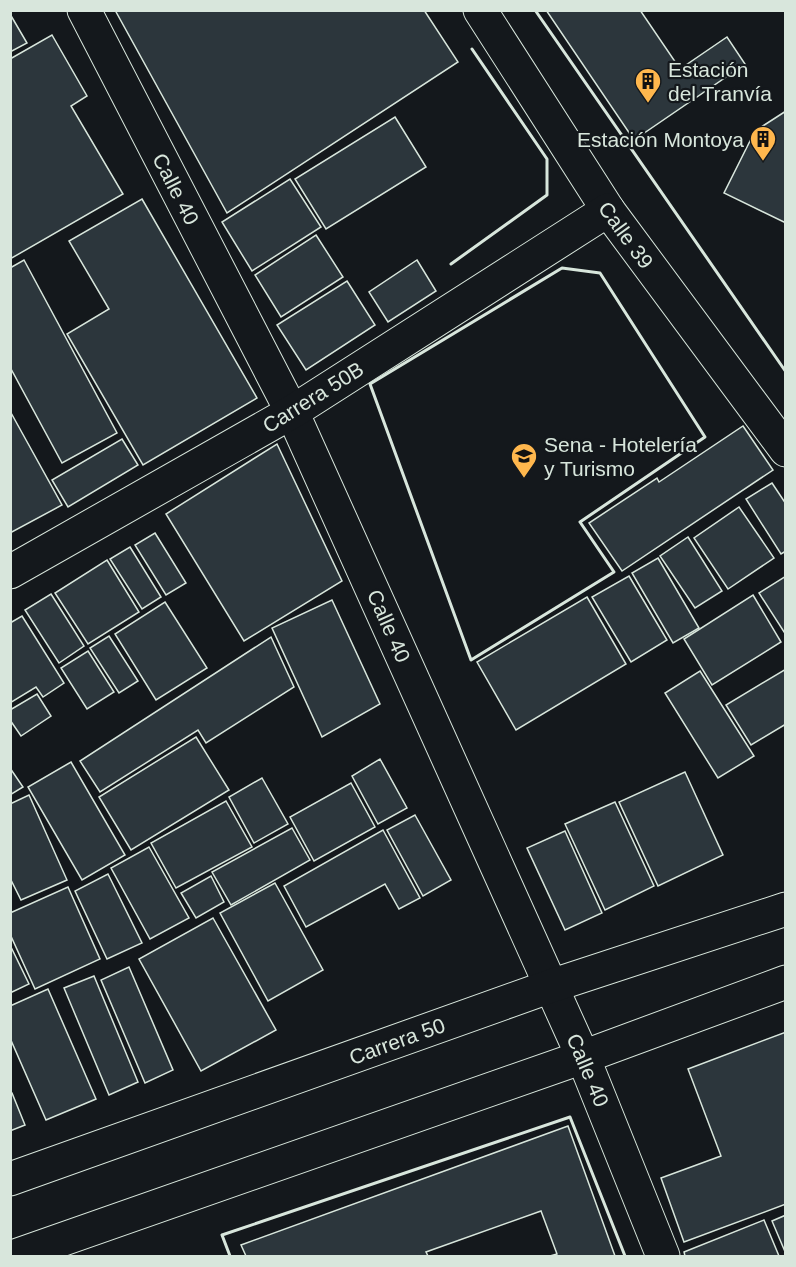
<svg xmlns="http://www.w3.org/2000/svg" width="796" height="1267" font-family="Arial,sans-serif">
<style>
.building{fill:#2c363c;stroke:#d8e6dc;stroke-width:1.5}
.lines{fill:none;stroke-linecap:round;stroke-linejoin:round}
.street-casing{stroke:#d8e6dc;stroke-width:35}
.secondary-casing{stroke:#d8e6dc;stroke-width:35}
.street{stroke:#14181c;stroke-width:33}
.secondary{stroke:#14181c;stroke-width:33}
.wall{stroke:#d8e6dc;stroke-width:3}
.labels{text-anchor:middle;dominant-baseline:central;stroke-width:4.5;stroke-linejoin:round;paint-order:stroke}
.poi-label{font-size:21px;fill:#d8e6dc;stroke:#14181c;text-anchor:start}
.street-label{font-size:21px;fill:#d8e6dc;stroke:#14181c}
</style>
<rect width="100%" height="100%" fill="#14181c"/>
<g class="building">
<polygon points="115,10 424,10 458,62 227,213"/>
<polygon points="546,10 640,10 680,69 727,37 745,64 634,140"/>
<polygon points="10,14 27,43 10,52"/>
<polygon points="52,35 87,96 71,106 123,194 10,259 10,59"/>
<polygon points="786,111 786,223 724,193 755,131"/>
<polygon points="395,117 426,167 326,229 295,179"/>
<polygon points="290,179 321,227 252,271 222,222"/>
<polygon points="142,199 257,398 143,465 67,334 109,309 69,241"/>
<polygon points="316,235 343,277 281,317 255,275"/>
<polygon points="24,260 117,433 62,463 10,367 10,268"/>
<polygon points="417,260 436,291 388,322 369,292"/>
<polygon points="347,281 375,325 306,370 277,325"/>
<polygon points="10,411 62,505 10,533"/>
<polygon points="743,426 773,470 622,571 589,523 657,478 659,482"/>
<polygon points="122,439 138,465 68,507 52,480"/>
<polygon points="277,444 342,581 244,641 166,514"/>
<polygon points="772,483 786,504 786,551 781,554 746,499"/>
<polygon points="739,507 774,558 728,589 694,538"/>
<polygon points="155,533 186,583 166,595 135,545"/>
<polygon points="688,537 722,591 695,608 660,556"/>
<polygon points="130,547 161,597 142,609 110,559"/>
<polygon points="658,558 699,628 673,643 632,573"/>
<polygon points="107,560 139,612 88,644 55,593"/>
<polygon points="629,576 667,640 631,662 592,597"/>
<polygon points="786,576 786,635 759,593"/>
<polygon points="51,594 84,646 59,663 25,610"/>
<polygon points="753,595 781,642 712,685 684,639"/>
<polygon points="587,597 626,664 516,730 477,662"/>
<polygon points="332,600 380,704 322,737 272,628"/>
<polygon points="165,602 207,668 156,700 115,634"/>
<polygon points="22,616 64,683 43,697 36,687 10,703 10,623"/>
<polygon points="109,636 138,681 119,693 90,648"/>
<polygon points="271,637 294,687 206,743 198,730 100,792 80,761"/>
<polygon points="88,651 114,692 87,709 61,668"/>
<polygon points="786,669 786,724 751,745 726,705"/>
<polygon points="700,671 754,756 718,778 665,693"/>
<polygon points="37,694 51,716 21,736 10,720 10,710"/>
<polygon points="196,737 229,790 131,850 99,797"/>
<polygon points="380,759 407,808 378,824 352,776"/>
<polygon points="71,762 125,855 82,880 28,787"/>
<polygon points="10,768 23,787 10,795"/>
<polygon points="685,772 723,855 658,886 619,802"/>
<polygon points="262,778 288,824 254,843 229,797"/>
<polygon points="351,783 375,827 314,861 290,817"/>
<polygon points="29,795 67,880 21,900 10,878 10,804"/>
<polygon points="226,801 252,847 176,888 151,843"/>
<polygon points="615,802 654,886 605,910 565,824"/>
<polygon points="415,815 451,880 423,896 387,830"/>
<polygon points="292,828 310,860 231,905 212,872"/>
<polygon points="383,830 420,898 399,909 385,884 306,927 284,886"/>
<polygon points="565,831 602,913 565,930 527,848"/>
<polygon points="149,847 189,918 150,939 111,868"/>
<polygon points="108,874 142,943 107,959 75,891"/>
<polygon points="211,876 224,902 196,918 181,893"/>
<polygon points="275,883 323,970 268,1001 220,913"/>
<polygon points="68,887 100,959 35,989 10,934 10,913"/>
<polygon points="213,918 276,1030 201,1071 139,959"/>
<polygon points="10,945 29,984 10,993"/>
<polygon points="129,967 173,1070 145,1083 101,980"/>
<polygon points="94,976 138,1082 109,1095 64,988"/>
<polygon points="48,989 96,1099 46,1120 10,1038 10,1006"/>
<polygon points="786,1032 786,1204 684,1242 661,1178 721,1156 688,1069"/>
<polygon points="10,1093 12,1093 25,1125 10,1131"/>
<polygon points="568,1126 615,1256 550,1256 557,1254 541,1211 426,1252 428,1256 246,1256 241,1245"/>
<polygon points="786,1215 786,1254 772,1221"/>
<polygon points="764,1220 779,1256 685,1256 684,1252"/>
</g>
<g class="lines">
<g class="street-casing">
<g id="street">
<polyline points="84,10 292,412 583,1057 663,1256"/>
<polyline points="480,10 608,210 786,450"/>
<polyline points="10,572 292,412 608,210"/>
</g>
</g>
<g class="secondary-casing">
<g id="secondary">
<polyline points="10,1179 551,986 786,909"/>
<polyline points="15,1256 583,1057 786,982"/>
</g>
</g>
<use href="#street" class="street"/>
<use href="#secondary" class="secondary"/>
<g class="wall">
<polyline points="535,10 786,372"/>
<polyline points="451,264 547,195 547,159 472,49"/>
<polygon points="562,268 600,273 705,437 580,522 614,572 471,660 370,384"/>
<polyline points="230,1256 222,1235 570,1117 625,1256"/>
</g>
</g>
<defs>
<g id="building-pin" transform="scale(1.35)"><path d="M0 17L-7.5 6A9.5 9.5 0 1 1 7.5 6Z" fill="#ffb74d" stroke="#14181c"/><path d="M-4-6H4V6H1V3H-1V6H-4ZM-2.5-4.3h1.7v1.8h-1.7ZM.8-4.3h1.7v1.8H.8ZM-2.5-1h1.7V.8h-1.7ZM.8-1h1.7V.8H.8Z" fill="#111"/></g>
<g id="university-pin" transform="scale(1.35)"><path d="M0 17L-7.5 6A9.5 9.5 0 1 1 7.5 6Z" fill="#ffb74d" stroke="#14181c"/><path d="M0-5L7-2L0 1L-7-2ZM-4 1L0 2.5L4 1V4Q0 6-4 4Z" fill="#111"/></g>
</defs>
<g fill-rule="evenodd">
<use href="#building-pin" x="648" y="81"/>
<use href="#building-pin" x="763" y="139"/>
<use href="#university-pin" x="524" y="456"/>
</g>
<g class="labels">
<g class="poi-label">
<text x="668" y="69">Estación<tspan x="668" dy="24">del Tranvía</tspan></text>
<text x="744" y="139" text-anchor="end">Estación Montoya</text>
<text x="544" y="444">Sena - Hotelería<tspan x="544" dy="24">y Turismo</tspan></text>
</g>
<g class="street-label">
<text transform="translate(176 189) rotate(63)">Calle 40</text>
<text transform="translate(626 235) rotate(54)">Calle 39</text>
<text transform="translate(313 397) rotate(-32)">Carrera 50B</text>
<text transform="translate(389 626) rotate(66)">Calle 40</text>
<text transform="translate(397 1041) rotate(-20)">Carrera 50</text>
<text transform="translate(588 1070) rotate(67)">Calle 40</text>
</g>
</g>
<rect width="796" height="1267" fill="none" stroke="#d8e6dc" stroke-width="24"/>
</svg>
